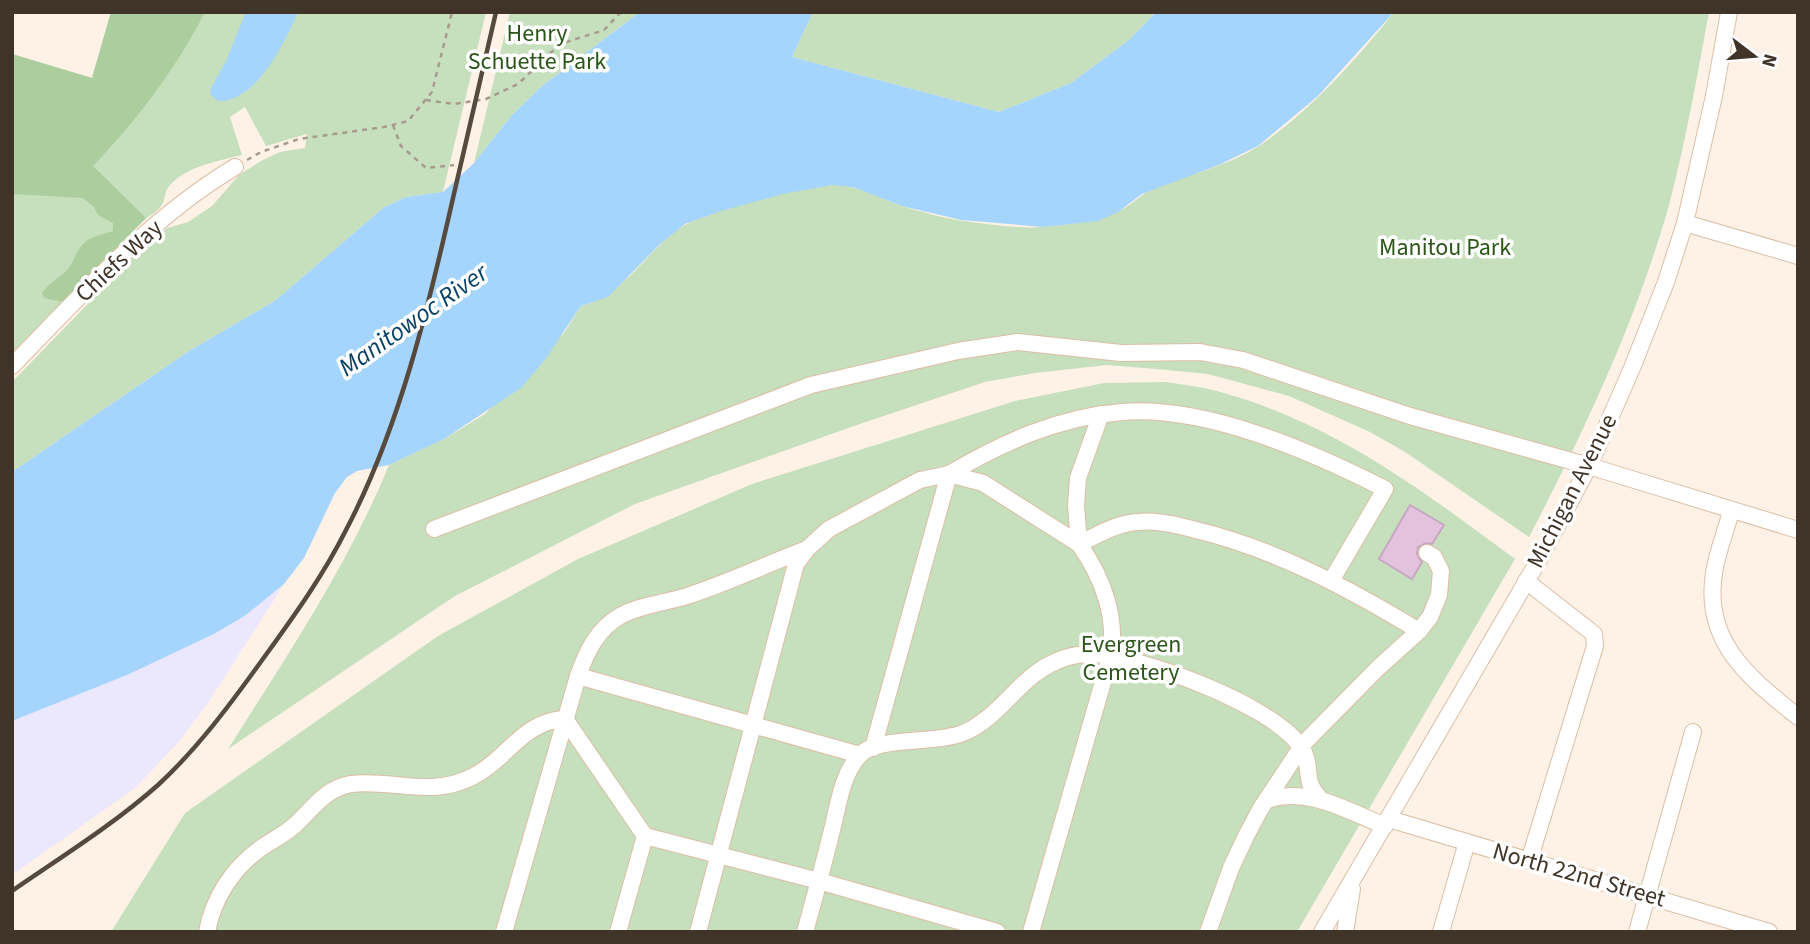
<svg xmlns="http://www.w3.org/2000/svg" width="1810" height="944" font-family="'Source Sans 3',sans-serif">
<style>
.industrial{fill:#ebe7fd}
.green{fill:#c6dfbd}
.forest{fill:#acce9f}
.water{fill:#a5d5fc}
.building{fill:#e2c2dd;stroke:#c7a8c1;stroke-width:2}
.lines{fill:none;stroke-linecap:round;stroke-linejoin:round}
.minor-casing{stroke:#dcbea4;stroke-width:18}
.path{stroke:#a79b90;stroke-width:2.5;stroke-dasharray:5 5;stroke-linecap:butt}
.minor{stroke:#fff;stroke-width:16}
.rail{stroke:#564a3f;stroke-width:4.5}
.labels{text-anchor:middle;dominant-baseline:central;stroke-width:7;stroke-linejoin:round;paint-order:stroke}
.park-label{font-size:24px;fill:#2b5617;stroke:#fff}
.street-label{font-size:24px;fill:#403429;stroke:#fff}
.water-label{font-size:26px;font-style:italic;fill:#074266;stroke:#fff}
</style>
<rect width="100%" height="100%" fill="#fef2e7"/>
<polygon class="industrial" points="284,584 208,703 178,743 135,788 12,875 12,721 127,675 214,634 246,615"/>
<g class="green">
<path d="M 111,12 L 486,12 L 443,192 L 406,197 L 383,208 L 276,300 L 189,351 L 12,472 L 12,382 L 143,247 L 167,228 L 188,222 L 212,206 L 239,175 L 261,161 L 280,152 L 305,148 L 307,134 L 266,146 L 245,107 L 230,117 L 242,155 C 219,161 188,166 171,184 C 159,197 172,204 146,218 L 12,353 L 12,54 L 92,78 Z"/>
<polygon points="510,12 640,12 542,86 512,115 474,163"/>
<polygon points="818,12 1156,12 1129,40 1071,83 999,112 792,57 812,14"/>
<path d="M 1394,12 L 1709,12 C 1697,76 1686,141 1669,205 C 1637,319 1584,432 1529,537 L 1405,452 L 1370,432 L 1289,396 L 1208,374 L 1156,369 L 1107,365 L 1035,373 L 985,382 L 854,426 L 635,504 L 455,596 L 228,749 C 286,657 347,567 389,465 L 444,439 L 485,414 L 564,333 L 581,306 C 621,296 644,256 675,231 C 700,212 799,187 831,185 C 855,183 880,199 902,206 C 922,212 943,218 964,221 C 989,224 1017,229 1043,227 C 1062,226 1097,218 1115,212 C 1130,208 1141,193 1156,187 C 1189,174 1228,166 1259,146 C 1306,115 1359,57 1394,12 Z"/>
<path d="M 1166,382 C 1185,385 1205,387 1224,393 C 1336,425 1422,490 1515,559 L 1297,932 L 111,932 L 185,813 L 438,636 L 578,559 L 752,484 L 1015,401 L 1104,383 Z"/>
</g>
<path class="forest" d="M 111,12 L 205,12 C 175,70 138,119 93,166 L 146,218 L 63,302 L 44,298 L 42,293 C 49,283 59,278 67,270 C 74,262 76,252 82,245 C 89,237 103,234 113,231 L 113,223 L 98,215 L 94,207 L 83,198 L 12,194 L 12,54 L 92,78 Z"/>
<g class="water">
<path d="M 246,12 L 298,12 C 285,42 256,103 218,101 L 210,94 L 211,88 L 226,61 Z"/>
<polygon points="640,12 818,12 812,14 792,57 999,112 1071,83 1129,40 1156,12 1394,12 1318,96 1258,146 1221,164 1142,194 1118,212 1098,221 1043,227 961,220 902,206 853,187 832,185 783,194 721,211 685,224 660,244 608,297 581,306 544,361 521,388 444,439 389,465 357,471 347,477 335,493 304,558 284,584 246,615 214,634 127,675 12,721 12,472 189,351 276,300 383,208 406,197 443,192 474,163 512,115 542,86"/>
</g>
<polygon class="building" points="1410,505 1444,525 1432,544 1426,543 1418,547 1417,554 1422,562 1412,579 1379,559"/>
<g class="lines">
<g class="minor-casing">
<g id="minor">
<polyline points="1685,223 1798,256"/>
<path d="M 12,366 C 81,295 150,218 235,167"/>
<path d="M 1101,414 L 1078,478 L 1076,505 L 1079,544 C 1097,535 1117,523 1138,522 C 1157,520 1177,525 1196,530 C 1275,549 1350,589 1419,631"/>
<path d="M 1731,511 C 1726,531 1717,552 1714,573 C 1703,643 1750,678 1798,717"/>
<polyline points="434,529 811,385 958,351 1018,342 1121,353 1200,352 1243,360 1410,416 1589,466 1798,530"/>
<polyline points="1526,581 1594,634 1595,646 1529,861"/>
<polyline points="578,676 860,755"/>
<path d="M 873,748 L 949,474 C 1003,442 1059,417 1122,412 C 1206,405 1312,452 1385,489 L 1331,581"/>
<path d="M 1267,800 C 1307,786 1348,811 1385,826"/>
<polyline points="1389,819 1769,932"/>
<polyline points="645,836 819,881 997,932"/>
<path d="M 207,932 C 213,898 233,868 261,848 C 272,840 286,834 296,824 C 313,808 326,788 351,784 C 393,779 430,798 472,777 C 508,759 522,721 565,719 L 645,836 L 618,932"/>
<path d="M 504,932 L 578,676 C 586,653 597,629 620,616 C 640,605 665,603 687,596 C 727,583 767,564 807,549"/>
<path d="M 698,932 L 796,564 L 807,549 L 829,529 L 920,480 L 949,474 L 983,483 L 1079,544 C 1103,578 1119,620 1109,661 L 1031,932"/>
<path d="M 805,932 C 814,899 823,867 831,834 C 838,809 841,774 860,755 C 877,736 937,744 963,733 C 1000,718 1019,677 1055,662 C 1065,657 1079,654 1091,654 C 1141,656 1273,705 1301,747 C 1309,758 1307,771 1310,783 C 1312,790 1317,795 1322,801"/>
<polyline points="1208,932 1231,868 1246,836 1261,808 1304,743 1378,668 1419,631 1430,617 1439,595 1441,571 1434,557 1427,553"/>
<polyline points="1322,932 1540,558 1589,466 1632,368 1666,282 1685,223 1714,96 1729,12"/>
<polyline points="1345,932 1352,889"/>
<polyline points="1441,932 1467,842"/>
<polyline points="1637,932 1693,732"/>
</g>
</g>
<g class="path">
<polyline points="426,100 454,104 486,99 518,84 560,44 604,30 621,12"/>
<polyline points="393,125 401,146 426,168 454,165"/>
<polyline points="247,160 261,152 299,139 384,127 408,121 432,92 452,12"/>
</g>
<use href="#minor" class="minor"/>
<path class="rail" d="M 12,891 C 61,857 113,825 158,785 C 197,749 229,706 260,663 C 291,620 322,578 346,530 C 399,429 428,309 453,198 C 467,136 482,74 496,12"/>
</g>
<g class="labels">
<g class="park-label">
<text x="537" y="33">Henry<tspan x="537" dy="28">Schuette Park</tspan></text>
<text x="1445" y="247">Manitou Park</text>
<text x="1131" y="644">Evergreen<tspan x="1131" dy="28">Cemetery</tspan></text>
</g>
<g class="street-label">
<text transform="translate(119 261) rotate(-43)">Chiefs Way</text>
<text transform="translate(1572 491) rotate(-63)">Michigan Avenue</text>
<text transform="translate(1579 875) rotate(16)">North 22nd Street</text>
</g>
<g class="water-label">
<text transform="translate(413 320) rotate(-35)">Manitowoc River</text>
</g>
</g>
<rect width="1810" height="944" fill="none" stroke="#403429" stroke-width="28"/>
<g transform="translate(1754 56) rotate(106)" stroke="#ffffff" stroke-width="5" paint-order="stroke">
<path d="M0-5L12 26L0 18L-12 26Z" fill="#403429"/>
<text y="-10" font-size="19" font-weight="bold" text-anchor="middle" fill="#403429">N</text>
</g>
</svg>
